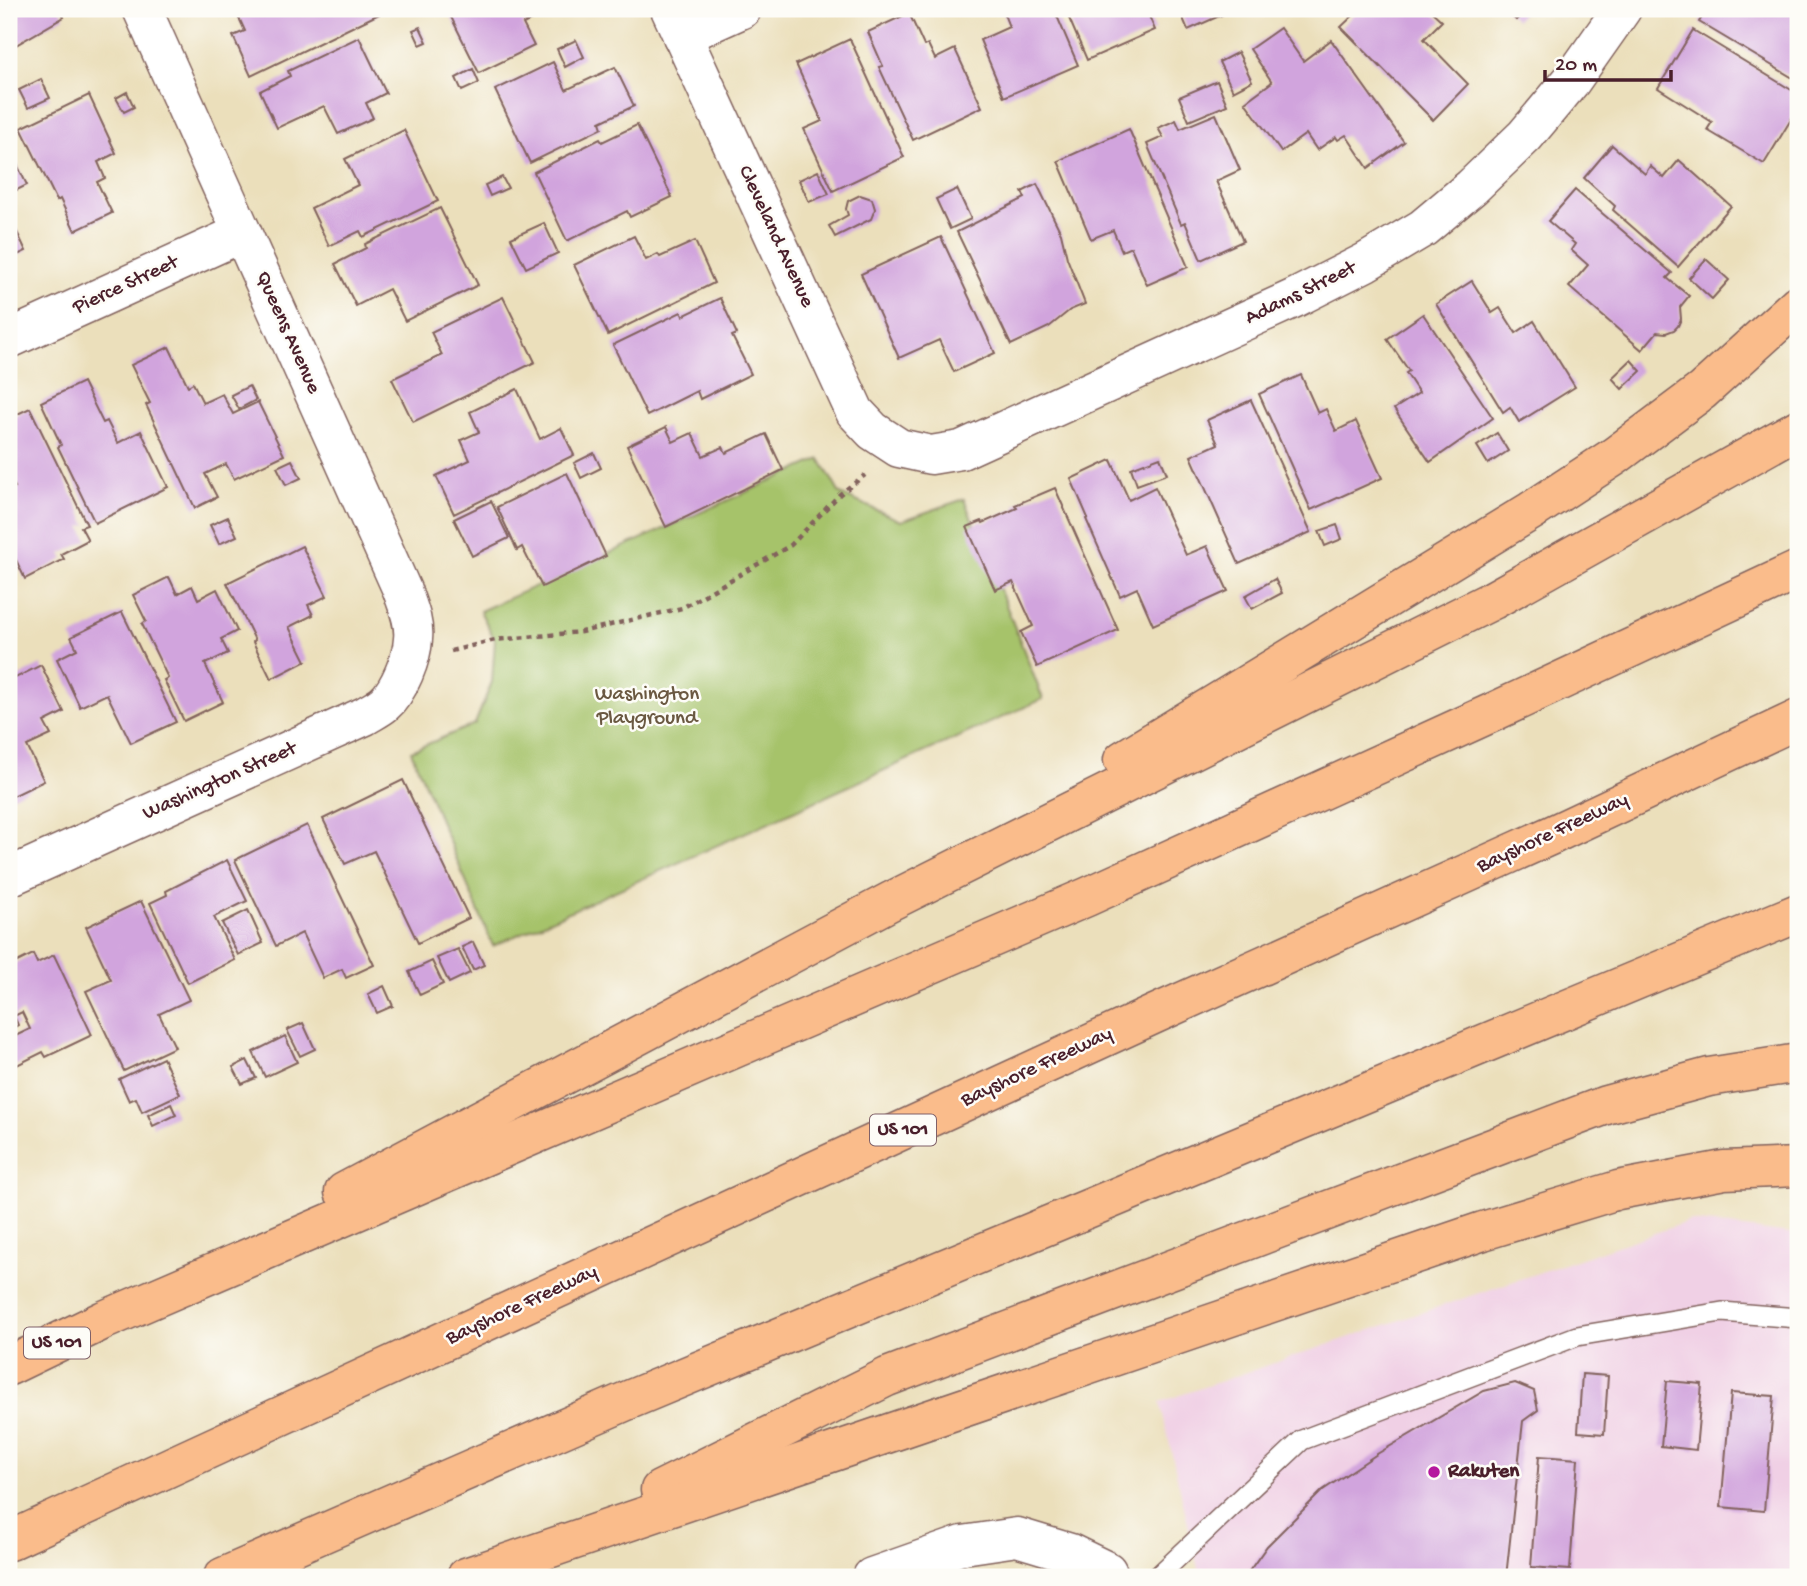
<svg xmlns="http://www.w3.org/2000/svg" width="1807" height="1586" font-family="'Gochi Hand',sans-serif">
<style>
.built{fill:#f0d0e5}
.green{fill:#a6c36b;stroke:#78714b;stroke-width:2}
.building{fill:#d1a4dd}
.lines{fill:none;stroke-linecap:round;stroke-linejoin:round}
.service-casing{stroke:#82625d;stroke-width:22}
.minor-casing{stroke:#82625d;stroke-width:41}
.motorway-casing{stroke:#82625d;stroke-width:41}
.path{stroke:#82625d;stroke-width:4.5;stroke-dasharray:5 5;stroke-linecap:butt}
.service{stroke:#fff;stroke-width:19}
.minor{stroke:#fff;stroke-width:38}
.motorway{stroke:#fabc8b;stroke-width:38}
.poi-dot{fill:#b5179e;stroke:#fdfcf7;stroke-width:2.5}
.labels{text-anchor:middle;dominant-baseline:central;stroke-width:5;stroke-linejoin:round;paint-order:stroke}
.shield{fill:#fdfcf7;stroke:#806168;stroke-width:2}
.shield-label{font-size:19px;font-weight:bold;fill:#4a1f2b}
.street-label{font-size:21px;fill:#4a1f2b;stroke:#fdfcf7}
.park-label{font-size:21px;fill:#6a5841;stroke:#fdfcf7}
.poi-label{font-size:21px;font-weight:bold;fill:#4a1f2b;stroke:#fdfcf7;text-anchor:start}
</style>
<rect width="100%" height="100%" fill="#fdfcf7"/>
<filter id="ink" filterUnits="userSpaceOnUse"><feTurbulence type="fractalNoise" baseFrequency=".0143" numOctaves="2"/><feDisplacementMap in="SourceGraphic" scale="14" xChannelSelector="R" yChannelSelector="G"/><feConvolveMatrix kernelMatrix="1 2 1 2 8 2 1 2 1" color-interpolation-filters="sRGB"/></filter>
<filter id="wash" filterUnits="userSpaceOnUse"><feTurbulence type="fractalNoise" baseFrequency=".00686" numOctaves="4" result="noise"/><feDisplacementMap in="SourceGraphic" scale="28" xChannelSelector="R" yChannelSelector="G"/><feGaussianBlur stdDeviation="1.57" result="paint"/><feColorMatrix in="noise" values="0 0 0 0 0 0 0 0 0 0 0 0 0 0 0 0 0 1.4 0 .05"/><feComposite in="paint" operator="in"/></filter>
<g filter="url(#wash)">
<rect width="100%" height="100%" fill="#ebdfbb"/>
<polygon class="built" points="1690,1221 1798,1235 1798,1577 1200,1577 1160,1402"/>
<polygon class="green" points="820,459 840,494 901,521 964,499 1043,699 493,946 411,751 475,724 492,682 495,640 480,611"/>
<g id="blocks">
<g class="building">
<polygon points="9,9 60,9 64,17 9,49"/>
<polygon points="235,9 376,9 379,14 251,76 233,36 245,31"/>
<polygon points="447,9 542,9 544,14 523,24 534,46 479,73"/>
<polygon points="1002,9 1054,9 1078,65 1004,97 980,40 1009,27"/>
<polygon points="1065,9 1146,9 1155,30 1087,60"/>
<polygon points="1179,9 1235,9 1188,30"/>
<polygon points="1360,9 1429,9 1442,21 1424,39 1468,84 1433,120 1341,27"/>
<polygon points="1505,9 1527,9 1516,20"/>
<polygon points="1707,9 1798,9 1798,81 1699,22"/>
<polygon points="909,13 924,46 928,44 935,59 955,49 982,107 913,140 879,67 883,66 868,32"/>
<polygon points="420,27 427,42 420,45 413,30"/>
<polygon points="1280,28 1303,61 1331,40 1404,142 1368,168 1346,135 1338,140 1336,137 1317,150 1306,134 1281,152 1245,102 1272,82 1250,49"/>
<polygon points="1693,30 1798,94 1798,108 1764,164 1707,130 1712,122 1658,88"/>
<polygon points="359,37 386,93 366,103 373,118 338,134 324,106 277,128 260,91 290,76 288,71"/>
<polygon points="850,39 904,157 833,191 804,129 822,121 796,64"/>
<polygon points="576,40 584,57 565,67 557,49"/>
<polygon points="1238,52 1252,81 1233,91 1219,62"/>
<polygon points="553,62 566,90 615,67 634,106 600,122 602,128 530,163 495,90"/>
<polygon points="473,69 479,83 462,91 456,78"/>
<polygon points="41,79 50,98 28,108 19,90"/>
<polygon points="1217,81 1227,105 1189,121 1179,97"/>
<polygon points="127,92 134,107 124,112 116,98"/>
<polygon points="89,95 116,153 98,162 105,178 97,182 112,213 75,231 60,199 57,201 21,128"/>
<polygon points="1216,114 1240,170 1216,181 1243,241 1201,260 1185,222 1181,224 1147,144 1163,137 1158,128 1176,120 1180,129"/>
<polygon points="637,125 672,197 630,217 627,211 567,241 534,172 600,139 602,142"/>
<polygon points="1129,129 1188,267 1147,285 1131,247 1122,251 1113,230 1091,239 1058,161"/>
<polygon points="404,130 438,201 363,237 360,231 329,246 311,208 358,185 345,159"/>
<polygon points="1612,145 1645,174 1650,166 1664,178 1679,160 1731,206 1678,267 1613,210 1615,206 1584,178"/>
<polygon points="9,148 27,185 9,194"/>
<polygon points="818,171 829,194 809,202 799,180"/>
<polygon points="502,177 508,188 490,196 485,185"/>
<polygon points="1037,184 1061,233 1067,258 1085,304 1070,310 1049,327 1011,345 957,232 1025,198 1022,192"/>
<polygon points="957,189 971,219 950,229 936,199"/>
<polygon points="1575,190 1672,273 1667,278 1689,296 1680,307 1681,319 1678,326 1674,330 1666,333 1657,332 1642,350 1569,287 1588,265 1571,250 1575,244 1548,221"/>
<polygon points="860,195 872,199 875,209 871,219 835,237 829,226 848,215 846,209 848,201"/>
<polygon points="440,208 478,285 405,321 389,289 356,306 335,264 366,248 365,244"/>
<polygon points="9,215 26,251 9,259"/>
<polygon points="544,223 558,253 526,268 511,238"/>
<polygon points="634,236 646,260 658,254 660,257 695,241 714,283 608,335 574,265"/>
<polygon points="941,237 995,353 954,372 939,340 899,358 861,274"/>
<polygon points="1706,259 1729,280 1712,299 1689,278"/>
<polygon points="1472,281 1492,313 1500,308 1516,333 1534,321 1575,387 1519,422 1510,407 1503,412 1436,304"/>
<polygon points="503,297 535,362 413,422 392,379 442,355 431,332"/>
<polygon points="720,298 737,334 732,336 751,374 700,399 697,391 647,416 613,345 681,312 683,316"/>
<polygon points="1423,314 1493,418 1430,462 1394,409 1419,393 1406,373 1409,371 1387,339"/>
<polygon points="169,347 188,386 193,383 203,403 222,394 233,414 258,402 284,455 234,479 226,464 205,474 217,497 195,508 146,405 150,403 131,365"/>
<polygon points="1631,360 1641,371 1622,389 1612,378"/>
<polygon points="1301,375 1318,413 1326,409 1336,431 1356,421 1382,478 1311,510 1259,394"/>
<polygon points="83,382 103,423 107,421 118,443 141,431 168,487 95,523 58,447 61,445 41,402"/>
<polygon points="249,386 256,400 239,409 231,395"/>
<polygon points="517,389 540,439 561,428 574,455 454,514 436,476 470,460 461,440 479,432 470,412"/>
<polygon points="1251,400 1311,532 1239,564 1191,456 1218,444 1207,420"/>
<polygon points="30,408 87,525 81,527 88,540 61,554 64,559 25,579 9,545 9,490 15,487 9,476 9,418"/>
<polygon points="666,427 673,442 692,433 703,456 723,447 726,453 766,434 783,470 666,527 627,446"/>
<polygon points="1497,433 1508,451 1488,464 1477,446"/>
<polygon points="594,453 601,468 581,478 574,463"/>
<polygon points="1160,457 1167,474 1137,485 1131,468"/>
<polygon points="292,460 301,478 286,485 277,467"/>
<polygon points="1111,460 1129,500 1155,487 1186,555 1207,546 1228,591 1153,625 1137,588 1120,596 1086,519 1088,518 1071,479"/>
<polygon points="567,473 606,556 542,587 522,547 517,550 497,507"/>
<polygon points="1055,488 1118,630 1037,667 1021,632 1033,626 1013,582 995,590 967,527 982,521 983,523 1017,508 1015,505"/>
<polygon points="491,501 509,538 472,556 454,519"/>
<polygon points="228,517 237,536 219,544 210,525"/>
<polygon points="1337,525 1342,539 1325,546 1319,531"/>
<polygon points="302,546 327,596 308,605 313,615 289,627 306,661 271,679 253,642 255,640 227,583"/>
<polygon points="169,577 177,594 192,586 198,599 217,589 237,631 221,639 228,653 205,664 223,702 184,721 164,680 168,678 142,624 146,621 133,595"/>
<polygon points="1275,579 1282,593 1252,609 1245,596"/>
<polygon points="122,612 176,722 131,743 107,694 80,707 57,659 77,649 71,637"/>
<polygon points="41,665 64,712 44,722 51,735 27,746 44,781 9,798 9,681"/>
<polygon points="403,780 469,918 418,943 374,851 345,864 323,819"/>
<polygon points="307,825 374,965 346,978 342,969 323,978 302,933 276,946 235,860"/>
<polygon points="227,860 247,901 214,917 235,960 188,983 150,903 167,895 166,891"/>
<polygon points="141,901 189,1000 159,1014 175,1047 124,1071 86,991 111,980 86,927"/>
<polygon points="248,910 263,943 238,955 222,923"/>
<polygon points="473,942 484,965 473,970 462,947"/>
<polygon points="458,949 470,973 449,983 437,958"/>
<polygon points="33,954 37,963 54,955 92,1035 46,1057 43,1052 15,1066 9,1053 9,1039 30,1029 22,1012 14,1016 18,1025 9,1030 9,966"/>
<polygon points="432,961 443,984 420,995 409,972"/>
<polygon points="384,986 393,1006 377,1013 368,994"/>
<polygon points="303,1023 315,1049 300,1056 287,1030"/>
<polygon points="285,1036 297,1062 265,1077 253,1052"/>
<polygon points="163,1058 180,1094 142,1112 136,1098 129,1101 119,1079"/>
<polygon points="247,1060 256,1078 242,1084 233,1067"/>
<polygon points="171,1104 176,1115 153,1126 148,1115"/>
<polygon points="1582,1374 1608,1376 1604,1434 1578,1432"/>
<polygon points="1667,1381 1702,1384 1696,1450 1661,1446"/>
<polygon points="1515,1383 1534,1391 1538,1410 1523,1421 1506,1577 1245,1577 1267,1546 1323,1490 1377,1454 1484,1391"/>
<polygon points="1731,1393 1774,1396 1764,1511 1721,1507"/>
<polygon points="1539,1456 1578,1459 1570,1570 1531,1567"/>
</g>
</g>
</g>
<g filter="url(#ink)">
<use href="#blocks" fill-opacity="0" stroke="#82625d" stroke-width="2"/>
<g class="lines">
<g class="service-casing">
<polyline id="service" points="1157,1577 1302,1440 1577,1336 1722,1312 1798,1318"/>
</g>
<g class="minor-casing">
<g id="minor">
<polyline points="670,9 855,412 873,431 899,448 931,455 961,450 1295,298 1366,262 1423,228 1472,187 1525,136 1572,80 1622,9"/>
<polyline points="682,36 742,9"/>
<polyline points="9,339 242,233"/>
<path d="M 9,877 L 365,716 C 371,712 378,709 384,704 C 399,691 412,658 413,639 C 415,622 407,605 402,590 L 142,9"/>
<polyline points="872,1577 963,1545 1017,1537 1070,1553 1107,1571 1110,1577"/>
</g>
</g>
<g class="motorway-casing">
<g id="motorway">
<polyline points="1123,760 1531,511 1615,456 1702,391 1798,304"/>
<polyline points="344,1192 891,901 1493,600 1798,429"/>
<polyline points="9,1366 104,1320 1087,897 1489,714 1798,570"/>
<polyline points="660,1490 887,1377 1606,1105 1709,1077 1798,1063"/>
<polyline points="9,1541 1155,1014 1552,835 1798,719"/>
<polyline points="223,1577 631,1399 1798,913"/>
<polyline points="466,1577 1483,1231 1618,1190 1724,1170 1798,1167"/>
</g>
</g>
<polyline class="path" points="451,651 495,640 581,632 682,608 791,545 840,494 865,475"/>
<use href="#service" class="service"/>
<use href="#minor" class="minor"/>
<use href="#motorway" class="motorway"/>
</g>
</g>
<circle class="poi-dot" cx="1434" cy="1472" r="7"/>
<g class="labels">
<g class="shield">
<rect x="870" y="1114.5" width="66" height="31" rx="5"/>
<rect x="24" y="1327.5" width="66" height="31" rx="5"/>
</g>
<g class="shield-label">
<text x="903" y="1130">US 101</text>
<text x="57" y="1343">US 101</text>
</g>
<g class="street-label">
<text transform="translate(775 237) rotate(65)">Cleveland Avenue</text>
<text transform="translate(126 286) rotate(-25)">Pierce Street</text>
<text transform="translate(1301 294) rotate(-26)">Adams Street</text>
<text transform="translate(287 333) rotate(66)">Queens Avenue</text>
<text transform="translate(220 782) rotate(-24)">Washington Street</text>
<text transform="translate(1553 834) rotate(-25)">Bayshore Freeway</text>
<text transform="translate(1037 1068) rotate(-25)">Bayshore Freeway</text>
<text transform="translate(522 1306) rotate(-25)">Bayshore Freeway</text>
</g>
<g class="park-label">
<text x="647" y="695">Washington<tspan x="647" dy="24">Playground</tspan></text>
</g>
<g class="poi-label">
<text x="1448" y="1472">Rakuten</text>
</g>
</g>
<rect width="1807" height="1586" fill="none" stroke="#fdfcf7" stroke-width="35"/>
<path d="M1545 70v10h126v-10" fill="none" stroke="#4a1f2b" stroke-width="3.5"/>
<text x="1555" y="70" font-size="21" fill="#4a1f2b" stroke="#fdfcf7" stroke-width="5" paint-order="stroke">20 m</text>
</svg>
